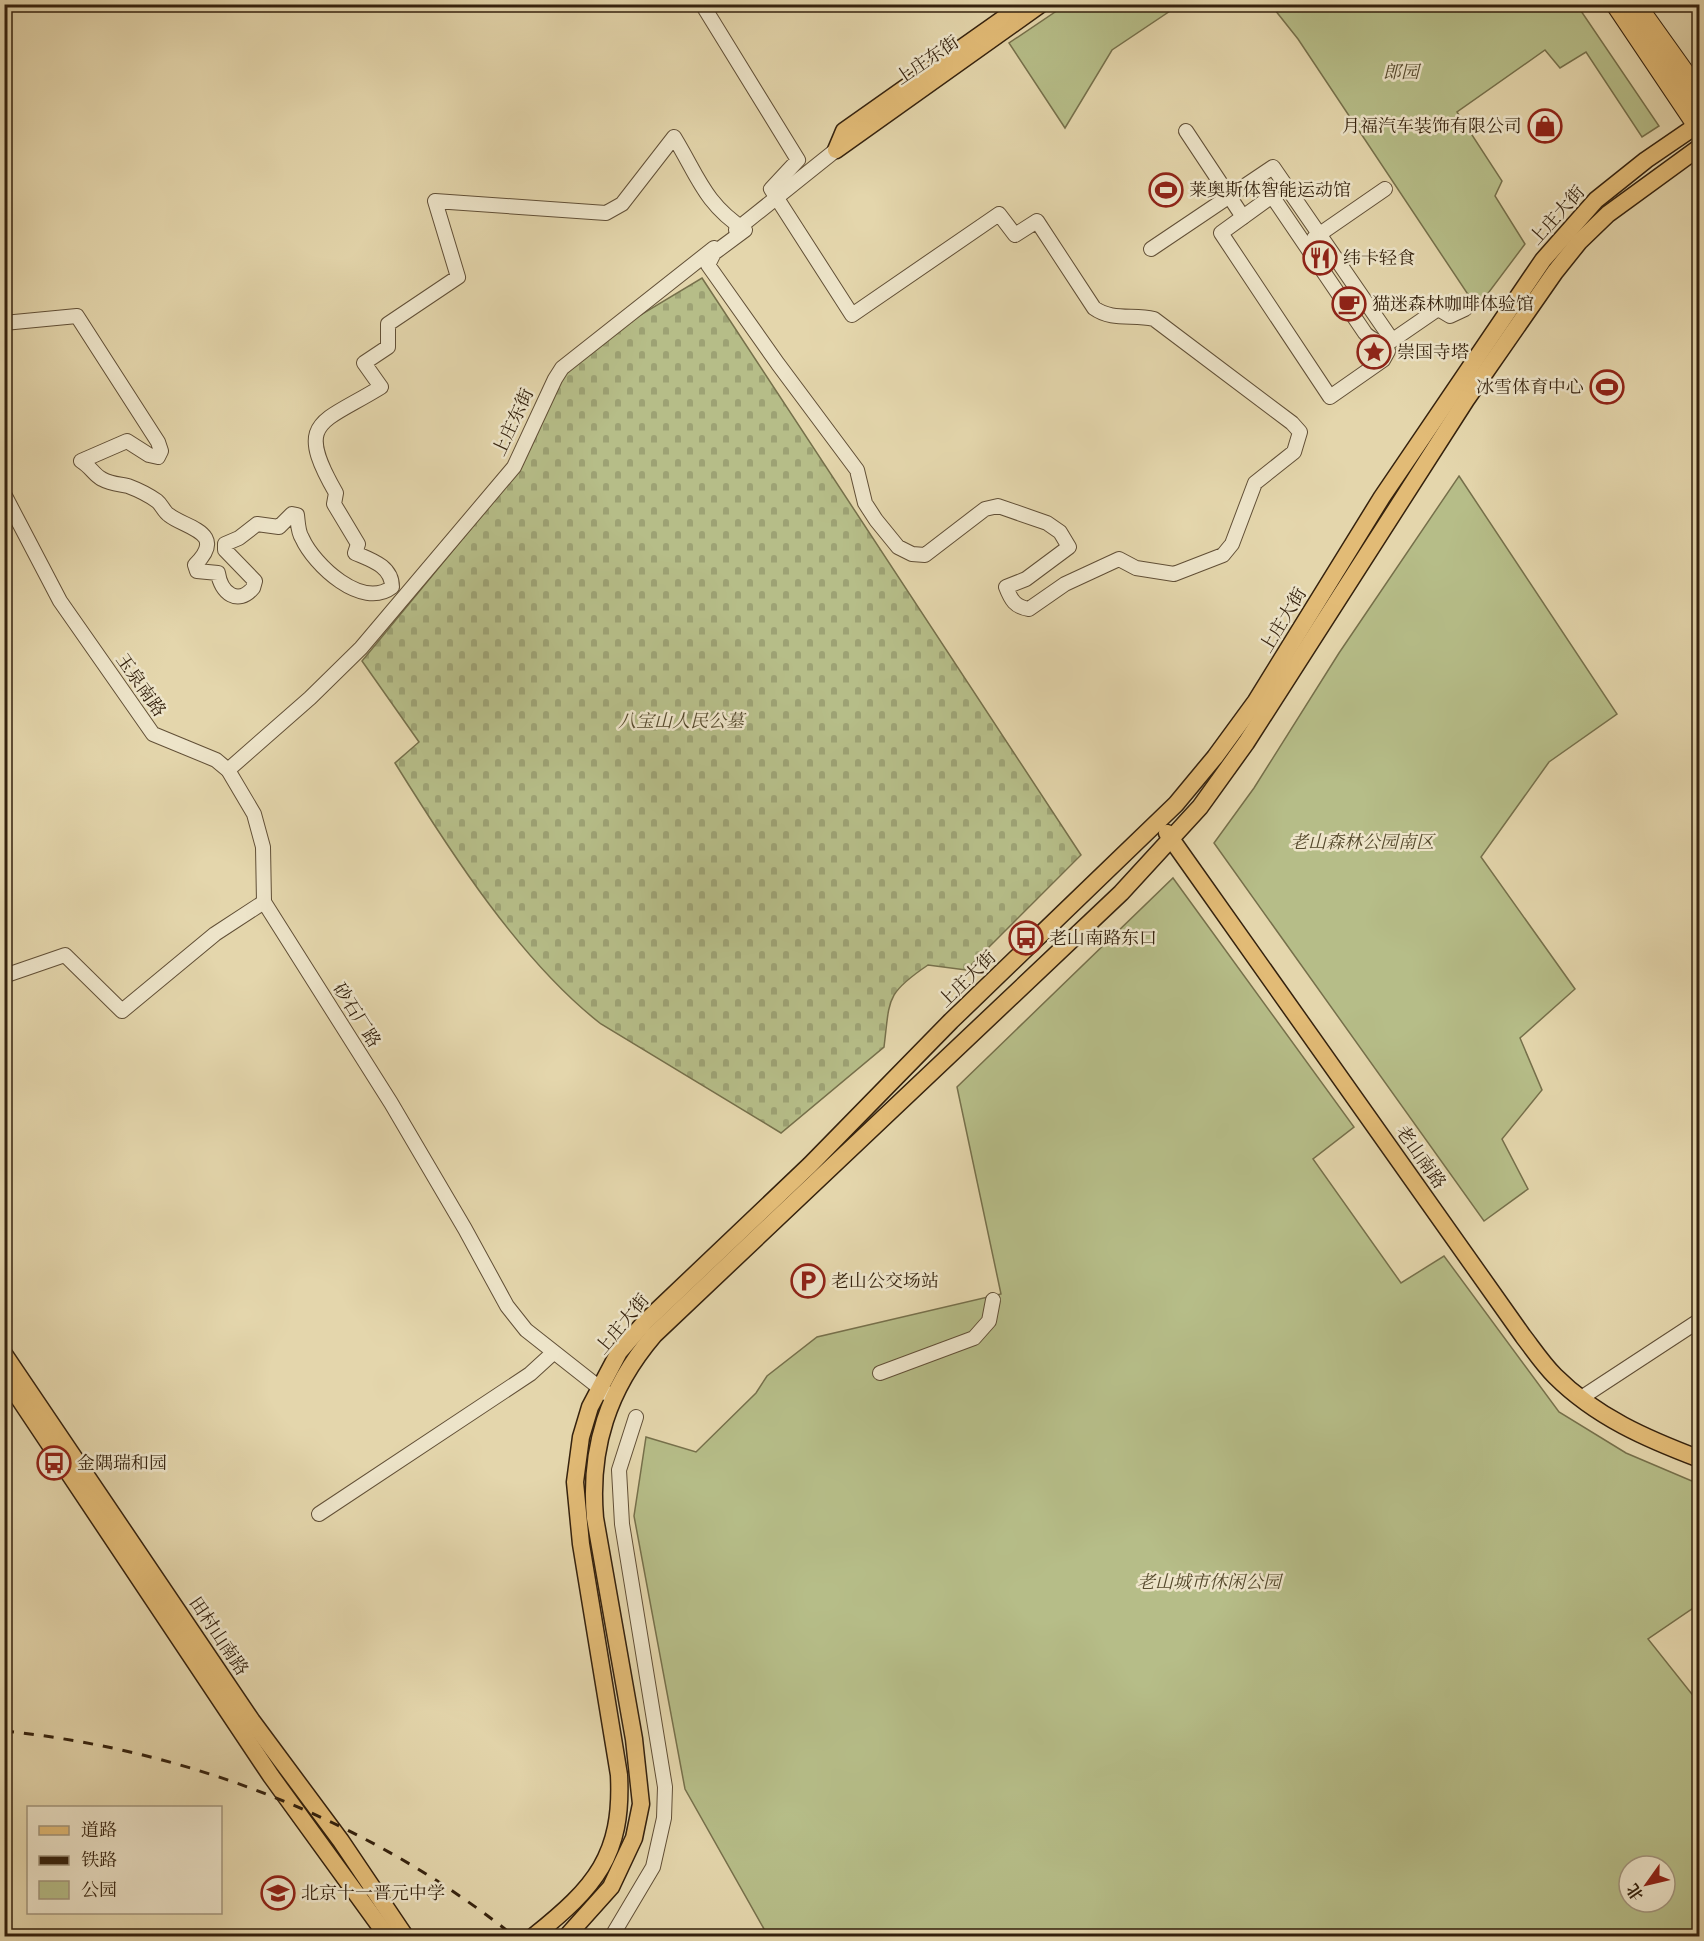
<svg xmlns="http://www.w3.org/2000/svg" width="1704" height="1941" font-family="'Libre Caslon Text','Noto Serif SC',serif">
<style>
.green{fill:#b6bd88;stroke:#76704b;stroke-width:1.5;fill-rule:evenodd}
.cemetery{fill:url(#cemetery-stones);stroke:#76704b;stroke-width:1.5}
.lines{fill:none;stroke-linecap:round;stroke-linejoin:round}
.minor-casing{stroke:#614f36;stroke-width:16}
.major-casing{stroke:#35220e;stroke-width:19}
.highway-casing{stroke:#35220e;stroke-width:22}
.minor{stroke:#ede4c9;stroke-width:14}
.major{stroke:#e2bb76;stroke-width:16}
.highway{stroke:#e2bb76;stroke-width:20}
.rail{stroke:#35220e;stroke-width:3;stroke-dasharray:10 10;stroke-linecap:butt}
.labels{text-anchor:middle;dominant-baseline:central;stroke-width:5;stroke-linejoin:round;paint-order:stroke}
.street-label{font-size:18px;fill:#35220e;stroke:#ede4c9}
.park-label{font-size:18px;font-style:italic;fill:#55492c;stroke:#ede4c9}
.poi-label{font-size:18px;fill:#35220e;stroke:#ede4c9;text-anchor:start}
</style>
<defs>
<pattern id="cemetery-stones" width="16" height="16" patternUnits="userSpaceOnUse" patternTransform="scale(1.5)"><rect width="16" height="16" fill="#b6bd88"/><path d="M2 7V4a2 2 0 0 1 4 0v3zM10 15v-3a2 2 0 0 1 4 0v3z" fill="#9da274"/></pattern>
</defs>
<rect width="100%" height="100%" fill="#e4d6ac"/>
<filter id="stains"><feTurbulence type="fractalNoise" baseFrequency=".00333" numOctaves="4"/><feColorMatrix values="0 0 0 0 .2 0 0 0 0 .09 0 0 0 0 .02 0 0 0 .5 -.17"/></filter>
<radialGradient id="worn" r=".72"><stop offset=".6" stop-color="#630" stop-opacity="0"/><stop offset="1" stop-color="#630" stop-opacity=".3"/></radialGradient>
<g class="green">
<polygon points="1067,4 1179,5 1112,50 1065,128 1009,43"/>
<polygon points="1271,5 1577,5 1659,126 1642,137 1586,52 1560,68 1545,50 1457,112 1502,181 1495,196 1525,244 1477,308 1298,39"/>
<polygon points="1459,476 1617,714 1549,762 1481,857 1575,989 1520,1038 1542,1090 1502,1139 1528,1189 1484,1221 1214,843 1254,788 1339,653"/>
<path d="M 1173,878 L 1354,1127 L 1313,1159 L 1401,1283 L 1444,1256 L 1559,1412 L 1626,1453 L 1699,1484 L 1699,1604 L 1648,1639 L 1699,1703 L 1699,1936 L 768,1936 L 685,1789 L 634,1516 L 646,1437 L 696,1452 L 756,1393 L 767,1376 L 817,1337 L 1001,1294 L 957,1087 ZM 1629,1866 L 1665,1866 L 1665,1902 L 1629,1902 Z"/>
</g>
<path class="cemetery" d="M 702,278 L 1081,855 L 966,970 L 928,965 C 885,994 890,999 884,1047 L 781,1133 L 601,1024 C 520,961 449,850 395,763 L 419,742 L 362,661 L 515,475 L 560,378 L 627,323 Z"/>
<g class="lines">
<g class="minor-casing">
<g id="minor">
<polyline points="1186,131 1243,217"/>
<path d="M 1272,196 L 1365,333 C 1372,341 1383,342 1388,351 L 1383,360 L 1330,397 L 1221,233 Z"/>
<polyline points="736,230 836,150"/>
<polyline points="1314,238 1385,189"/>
<polyline points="1151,249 1273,167 1392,340"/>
<path d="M 4,323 L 77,316 L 158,442 L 161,451 L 158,457 L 149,455 L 127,441 L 81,461 C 91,467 94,475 102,479 C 111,484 119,484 128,486 C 136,489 150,496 157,501 C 162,505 164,512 169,515 C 185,528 228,532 195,565 L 197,571 L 218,573 C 221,593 238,606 253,588 L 255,581 L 225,550 L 225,544 L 239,538 L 257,524 L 279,527 L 292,514 L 297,515 C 298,523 298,532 302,538 C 314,565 362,610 392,587 C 392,566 371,560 355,553 L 358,544 L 334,504 L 336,493 C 294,420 321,424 381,387 L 364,363 L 388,347 L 388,324 L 458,277 L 435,201 L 606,213 L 622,204 L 674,137 C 698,176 704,203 745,230 L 714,253 L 708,265 L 778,364 L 857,470 L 865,503 L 876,520 L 898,547 L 912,554 L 925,555 L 985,509 L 998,506 L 1047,523 L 1060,532 L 1069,547 L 1026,579 L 1006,587 C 1011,600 1015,607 1029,609 L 1065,584 L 1119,559 L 1136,568 L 1174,574 L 1223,555 L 1232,544 L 1255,483 L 1294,452 L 1300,432 L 1292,423 L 1154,319 C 1133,314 1112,321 1094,308 L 1037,221 L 1015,235 L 999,214 L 852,315 L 771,189 L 798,160 L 702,4"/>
<polyline points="1387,344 1435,311 1440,310 1450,316 1465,309"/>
<polyline points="4,494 60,601 153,734 216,760 228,770 254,814 263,847 264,902"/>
<polyline points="228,770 310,698 361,648 514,467 555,379 562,368 714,248"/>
<polyline points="4,976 65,955 122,1011 215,934 264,902 391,1103 465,1229 507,1306 526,1330 606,1393"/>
<polyline points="880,1373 974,1338 989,1321 993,1300"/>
<polyline points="1581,1398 1700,1320"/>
<polyline points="319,1514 530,1374 553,1353"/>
<polyline points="612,1936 653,1867 664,1818 665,1787 622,1524 619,1470 636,1417"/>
</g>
</g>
<g class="major-casing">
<g id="major">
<polyline points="1024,4 844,131 836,150 1041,4"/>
<path d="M 1167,833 L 1523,1336 C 1533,1349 1543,1364 1555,1376 C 1596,1417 1647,1439 1700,1459"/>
<polyline points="4,1354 252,1721 341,1841 405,1936"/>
<polyline points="4,1376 271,1776 387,1936"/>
<path d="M 534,1936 C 595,1887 623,1856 619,1775 L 581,1544 L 575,1482 L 581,1437 L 590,1407 L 619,1352 L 645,1322 L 810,1165 L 951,1021 L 1176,804 L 1215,757 L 1256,701 L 1382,497 L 1543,260 L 1596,200 L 1646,160 L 1700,123"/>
<path d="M 567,1936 L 611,1887 L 634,1838 L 641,1804 L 634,1739 L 595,1518 C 589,1448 608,1389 654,1335 L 1121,893 L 1200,807 L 1246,743 L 1466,400 L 1555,272 L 1579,242 L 1608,214 L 1700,147"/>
</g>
</g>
<g class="highway-casing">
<g id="highway">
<polyline points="1616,4 1700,129"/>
<polyline points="1635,4 1700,95"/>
</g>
</g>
<use href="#minor" class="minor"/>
<use href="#major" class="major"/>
<use href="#highway" class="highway"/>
<path class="rail" d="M 4,1731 C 190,1750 368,1820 514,1936"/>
</g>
<defs>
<g id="shop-ring" transform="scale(1.725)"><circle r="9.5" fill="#ede4c9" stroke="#8f2418" stroke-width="1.5"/><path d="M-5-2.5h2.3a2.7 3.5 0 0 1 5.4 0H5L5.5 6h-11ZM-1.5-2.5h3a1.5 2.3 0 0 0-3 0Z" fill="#8f2418"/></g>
<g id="stadium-ring" transform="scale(1.725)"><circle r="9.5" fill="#ede4c9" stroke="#8f2418" stroke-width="1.5"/><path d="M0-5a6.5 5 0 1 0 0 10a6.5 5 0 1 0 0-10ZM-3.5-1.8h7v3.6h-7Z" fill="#8f2418"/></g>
<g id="restaurant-ring" transform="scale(1.725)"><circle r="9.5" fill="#ede4c9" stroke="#8f2418" stroke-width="1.5"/><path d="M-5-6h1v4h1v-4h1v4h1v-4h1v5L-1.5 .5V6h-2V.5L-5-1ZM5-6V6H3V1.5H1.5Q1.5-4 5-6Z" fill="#8f2418"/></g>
<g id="cafe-ring" transform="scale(1.725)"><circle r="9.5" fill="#ede4c9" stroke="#8f2418" stroke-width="1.5"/><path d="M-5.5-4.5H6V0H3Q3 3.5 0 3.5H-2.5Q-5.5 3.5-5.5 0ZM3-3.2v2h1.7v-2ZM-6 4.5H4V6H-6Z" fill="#8f2418"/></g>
<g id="sight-ring" transform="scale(1.725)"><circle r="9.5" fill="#ede4c9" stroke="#8f2418" stroke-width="1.5"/><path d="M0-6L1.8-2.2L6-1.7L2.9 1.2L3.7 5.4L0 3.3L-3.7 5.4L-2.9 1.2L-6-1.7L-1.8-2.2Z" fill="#8f2418"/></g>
<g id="bus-ring" transform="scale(1.725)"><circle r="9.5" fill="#ede4c9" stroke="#8f2418" stroke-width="1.5"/><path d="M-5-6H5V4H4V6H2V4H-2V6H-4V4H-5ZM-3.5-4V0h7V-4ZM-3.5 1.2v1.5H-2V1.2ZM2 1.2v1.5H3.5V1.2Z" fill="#8f2418"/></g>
<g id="parking-ring" transform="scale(1.725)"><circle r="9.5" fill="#ede4c9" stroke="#8f2418" stroke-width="1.5"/><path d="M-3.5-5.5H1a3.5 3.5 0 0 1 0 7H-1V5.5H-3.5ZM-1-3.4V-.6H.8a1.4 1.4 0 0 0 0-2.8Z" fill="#8f2418"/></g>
<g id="school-ring" transform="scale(1.725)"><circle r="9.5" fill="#ede4c9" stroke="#8f2418" stroke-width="1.5"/><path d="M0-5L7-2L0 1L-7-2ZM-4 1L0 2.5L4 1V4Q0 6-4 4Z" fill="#8f2418"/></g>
</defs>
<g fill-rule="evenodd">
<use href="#shop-ring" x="1545" y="126"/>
<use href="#stadium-ring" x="1166" y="190"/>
<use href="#restaurant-ring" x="1320" y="258"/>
<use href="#cafe-ring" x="1349" y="304"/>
<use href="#sight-ring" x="1374" y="352"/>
<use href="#stadium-ring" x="1607" y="387"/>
<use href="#bus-ring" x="1026" y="938"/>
<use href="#parking-ring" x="808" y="1281"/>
<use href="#bus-ring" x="54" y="1463"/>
<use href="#school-ring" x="278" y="1893"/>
</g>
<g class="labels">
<g class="street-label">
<text transform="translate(927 60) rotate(-34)">上庄东街</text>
<text transform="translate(1557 215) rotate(-48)">上庄大街</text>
<text transform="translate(513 422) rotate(-65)">上庄东街</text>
<text transform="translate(1283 620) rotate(-59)">上庄大街</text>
<text transform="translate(141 685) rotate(55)">玉泉南路</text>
<text transform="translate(967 979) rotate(-44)">上庄大街</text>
<text transform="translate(357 1015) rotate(58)">砂石厂路</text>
<text transform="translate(1421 1157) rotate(55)">老山南路</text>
<text transform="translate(622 1324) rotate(-50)">上庄大街</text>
<text transform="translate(219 1636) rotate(56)">田村山南路</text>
</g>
<g class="park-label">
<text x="1401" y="72">郎园</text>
<text x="681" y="721">八宝山人民公墓</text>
<text x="1362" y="842">老山森林公园南区</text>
<text x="1209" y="1582">老山城市休闲公园</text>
</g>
<g class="poi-label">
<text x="1522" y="126" text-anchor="end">月福汽车装饰有限公司</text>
<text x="1189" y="190">莱奥斯体智能运动馆</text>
<text x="1343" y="258">纬卡轻食</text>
<text x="1372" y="304">猫迷森林咖啡体验馆</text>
<text x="1397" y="352">崇国寺塔</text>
<text x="1584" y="387" text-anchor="end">冰雪体育中心</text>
<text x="1049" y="938">老山南路东口</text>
<text x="831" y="1281">老山公交场站</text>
<text x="77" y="1463">金隅瑞和园</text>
<text x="301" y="1893">北京十一晋元中学</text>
</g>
</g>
<rect width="1704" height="1941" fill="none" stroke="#e4d6ac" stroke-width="24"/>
<rect x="6" y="6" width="1692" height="1929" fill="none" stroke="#35220e" stroke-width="3"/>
<rect x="12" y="12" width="1680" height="1917" fill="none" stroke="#35220e" stroke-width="1.5"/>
<rect x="27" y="1806" width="195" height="108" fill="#ede4c9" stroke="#a3967e" stroke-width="1.5"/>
<rect x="39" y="1826" width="30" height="9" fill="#e2bb76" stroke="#a3967e" stroke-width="1.5"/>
<text x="81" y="1836" font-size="18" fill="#35220e">道路</text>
<rect x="39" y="1856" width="30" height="9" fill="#35220e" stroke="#a3967e" stroke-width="1.5"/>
<text x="81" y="1866" font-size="18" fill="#35220e">铁路</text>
<rect x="39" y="1881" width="30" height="18" fill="#b6bd88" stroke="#a3967e" stroke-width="1.5"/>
<text x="81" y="1896" font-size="18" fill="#35220e">公园</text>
<g transform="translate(1647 1884) rotate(236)"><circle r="28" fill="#ede4c9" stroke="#a3967e" stroke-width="1.5"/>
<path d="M0-4.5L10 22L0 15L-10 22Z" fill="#8f2418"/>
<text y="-9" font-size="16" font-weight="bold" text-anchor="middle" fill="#35220e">北</text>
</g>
<rect width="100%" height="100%" filter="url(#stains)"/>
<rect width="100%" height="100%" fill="url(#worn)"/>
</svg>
